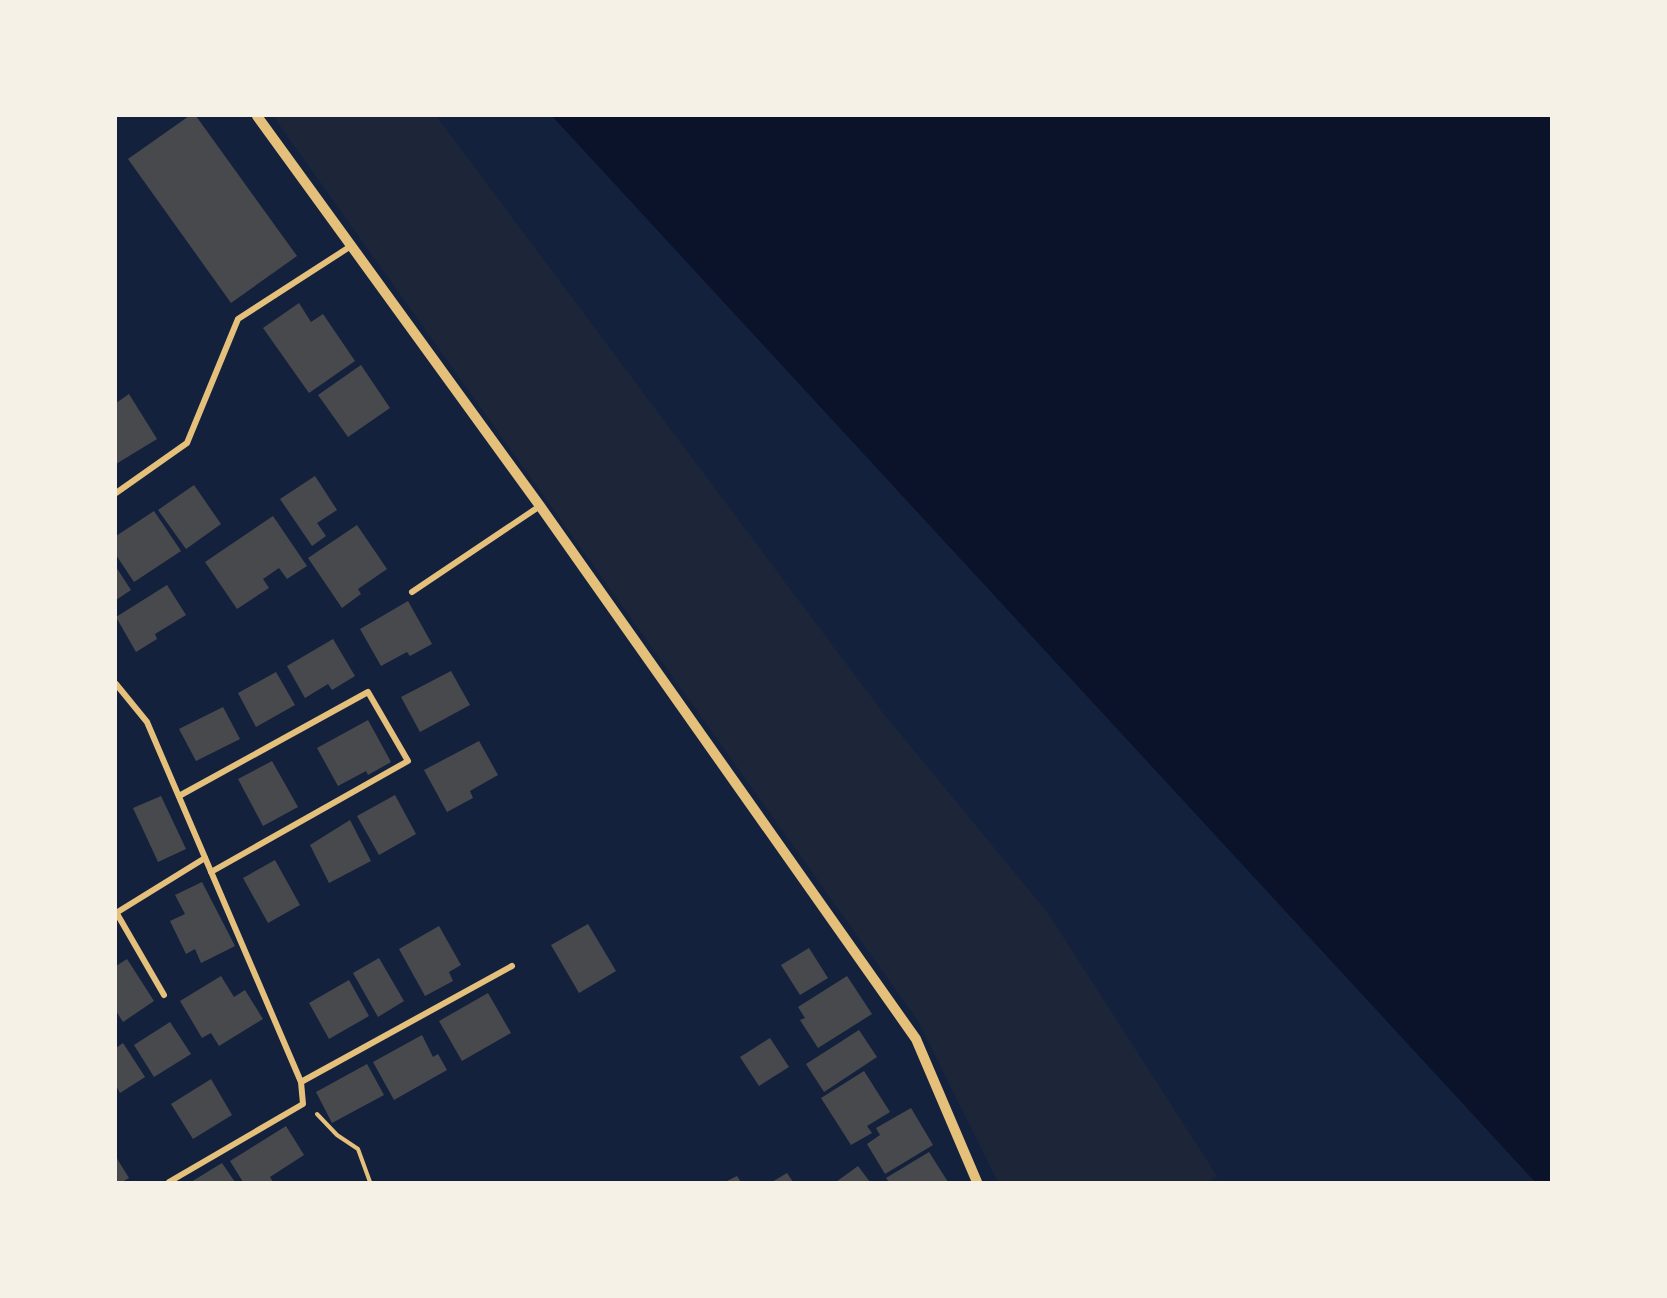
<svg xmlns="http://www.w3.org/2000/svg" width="1667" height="1298" font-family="'Roboto Condensed',sans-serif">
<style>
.green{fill:#1d2539}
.water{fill:#0b132b}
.building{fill:#48494c}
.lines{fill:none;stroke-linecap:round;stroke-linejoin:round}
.path{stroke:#e5c07b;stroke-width:4}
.minor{stroke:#e5c07b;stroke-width:6}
.tertiary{stroke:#e5c07b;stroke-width:10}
</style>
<rect width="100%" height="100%" fill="#14213d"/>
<polygon class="green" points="273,116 436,116 883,713 1047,912 1217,1176 1209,1182 998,1182 918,1021"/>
<polygon class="water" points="552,116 1551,116 1551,1182 1535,1182"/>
<g class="building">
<polygon points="189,116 196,116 297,256 231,303 128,159"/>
<polygon points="299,303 311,322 323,314 355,361 309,393 263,328"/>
<polygon points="361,365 390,408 348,437 318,395"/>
<polygon points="129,394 157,439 116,464 116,403"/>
<polygon points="315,476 337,510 317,523 326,536 312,546 280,499"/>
<polygon points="194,485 221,524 186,549 158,510"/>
<polygon points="154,511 181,551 134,582 116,555 116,536"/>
<polygon points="273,516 307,566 287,579 279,568 263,579 269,588 237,609 205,562"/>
<polygon points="357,525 387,569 358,589 361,594 342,608 308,558"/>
<polygon points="116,567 131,590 116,600"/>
<polygon points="167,585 186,615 155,634 157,639 136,652 116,617"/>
<polygon points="408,601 432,644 410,656 407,652 381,666 360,629"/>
<polygon points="333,639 355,676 332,690 328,684 305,698 287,666"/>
<polygon points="451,671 470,705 420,732 401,697"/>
<polygon points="276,672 295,705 256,727 238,693"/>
<polygon points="223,707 240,739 196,761 179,729"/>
<polygon points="368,720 391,762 368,775 366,771 338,786 317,748"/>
<polygon points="479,741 498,775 470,791 473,798 447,812 424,770"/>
<polygon points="272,761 298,807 263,826 238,779"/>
<polygon points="395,795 416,834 379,855 357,816"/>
<polygon points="161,796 186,849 158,862 133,808"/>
<polygon points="350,820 371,861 329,883 310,845"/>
<polygon points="275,860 300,905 268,923 243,878"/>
<polygon points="202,882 235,946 201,963 195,949 186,954 170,921 185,914 175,895"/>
<polygon points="588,924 616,971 579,993 551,945"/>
<polygon points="439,926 461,965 449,972 453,981 425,996 399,949"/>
<polygon points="809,948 828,978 800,995 781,965"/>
<polygon points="379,958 404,1001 378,1017 353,973"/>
<polygon points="127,959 154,1001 123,1022 116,1011 116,966"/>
<polygon points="221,976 234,997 245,990 263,1019 219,1046 211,1033 202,1038 180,1001"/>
<polygon points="847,976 872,1014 818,1048 800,1020 805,1018 798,1007"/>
<polygon points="349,980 369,1016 329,1039 309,1003"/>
<polygon points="488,993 511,1033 462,1061 439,1021"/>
<polygon points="170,1022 191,1054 154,1077 134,1045"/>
<polygon points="859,1030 877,1057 824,1092 806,1064"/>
<polygon points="422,1035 433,1057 438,1054 447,1070 394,1100 373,1062"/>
<polygon points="770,1038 789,1067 759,1086 740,1057"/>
<polygon points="123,1043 145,1077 120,1093 116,1086 116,1048"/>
<polygon points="367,1064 384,1095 332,1123 316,1092"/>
<polygon points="864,1071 890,1112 867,1126 872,1133 851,1145 821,1098"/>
<polygon points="211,1079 232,1115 193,1139 171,1104"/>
<polygon points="911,1108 933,1145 885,1174 867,1144 880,1135 876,1128"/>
<polygon points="286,1126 304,1155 270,1177 273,1182 243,1182 230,1161"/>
<polygon points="929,1152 948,1182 889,1182 886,1178"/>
<polygon points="116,1157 129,1178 122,1182 116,1182"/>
<polygon points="222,1163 235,1182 191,1182"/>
<polygon points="858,1166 870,1182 836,1182"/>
<polygon points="787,1173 793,1182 772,1182"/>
<polygon points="737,1176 741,1182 725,1182"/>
</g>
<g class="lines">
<polyline class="path" points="317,1114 337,1135 358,1149 370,1182"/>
<g class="minor">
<polyline points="116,493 187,443 238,319 351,246"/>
<polyline points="412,592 540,506"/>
<polyline points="116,684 147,722 301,1082 303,1104 169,1182"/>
<polyline points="179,796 368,692 408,761 211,872"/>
<polyline points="116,912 164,995"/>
<polyline points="116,913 205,858"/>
<polyline points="301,1082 512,966"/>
</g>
<polyline class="tertiary" points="257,116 540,506 916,1039 977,1182"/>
</g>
<rect width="1667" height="1298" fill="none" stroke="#f6f1e7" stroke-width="234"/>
</svg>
